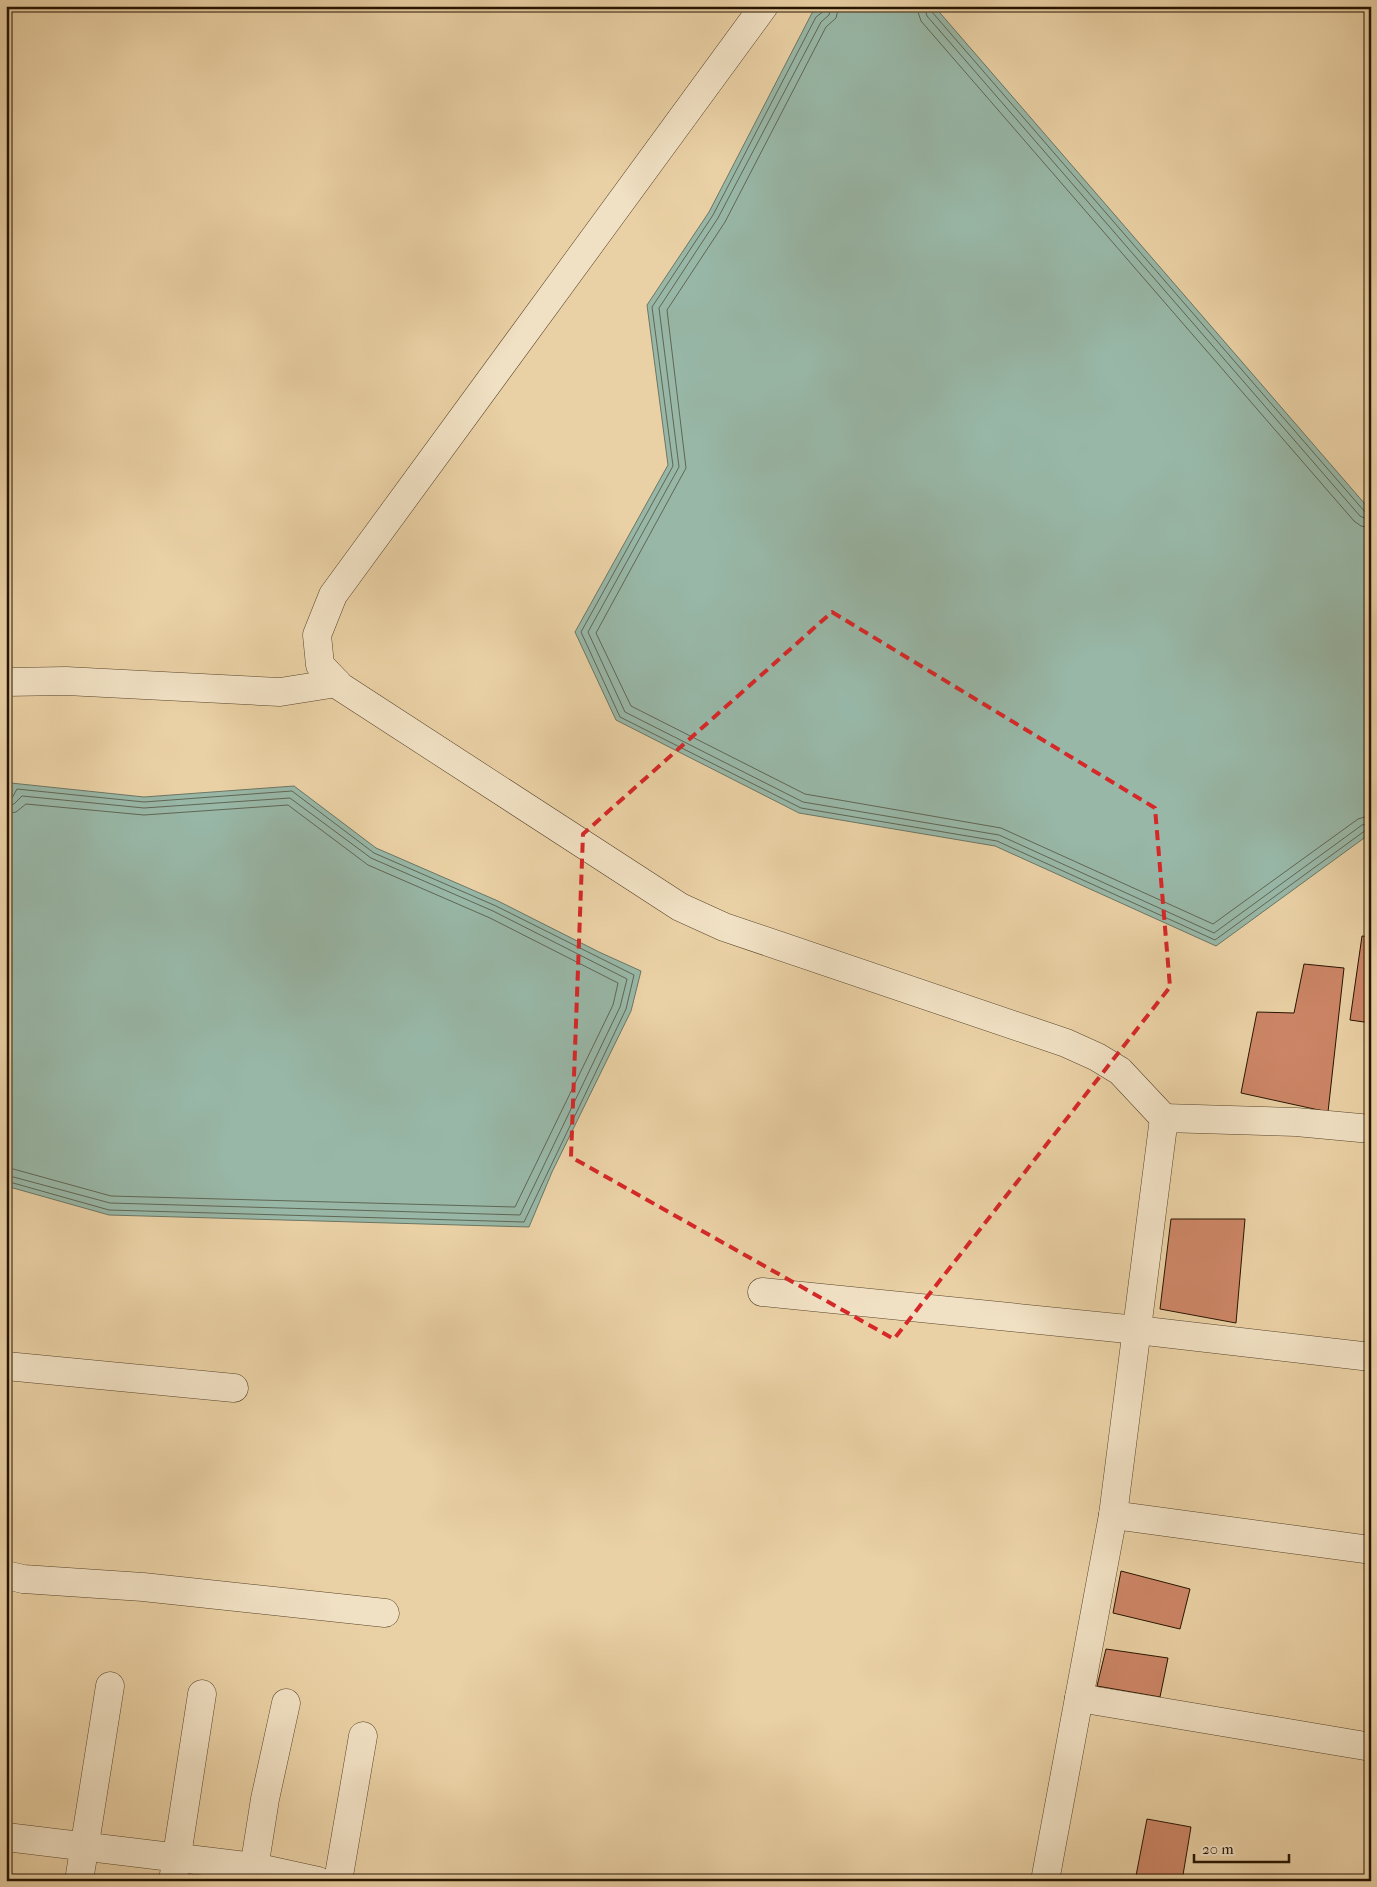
<svg xmlns="http://www.w3.org/2000/svg" width="1377" height="1887" font-family="'IM FELL French Canon',serif">
<style>
.water{fill:#98b7a7;stroke:#6b7664}
.lines{fill:none;stroke-linecap:round;stroke-linejoin:round}
.shore{stroke:#606654;stroke-width:1}
.building{fill:#cd8667;stroke:#271400}
.minor-casing{stroke:#584329;stroke-width:29}
.minor{stroke:#f1e1c4;stroke-width:28}
.marked{fill:none;stroke:#d62828;stroke-width:4;stroke-dasharray:10 6;stroke-linejoin:round}
</style>
<rect width="100%" height="100%" fill="#ead1a5"/>
<filter id="stains"><feTurbulence type="fractalNoise" baseFrequency=".004" numOctaves="4"/><feColorMatrix values="0 0 0 0 .2 0 0 0 0 .09 0 0 0 0 .02 0 0 0 .5 -.17"/></filter>
<radialGradient id="worn" r=".72"><stop offset=".6" stop-color="#630" stop-opacity="0"/><stop offset="1" stop-color="#630" stop-opacity=".3"/></radialGradient>
<g class="water">
<polygon points="823,6 934,6 1371,511 1371,833 1216,946 995,846 799,813 616,720 575,632 668,465 647,305 709,212 812,13"/>
<polygon points="11,783 144,797 294,786 376,848 498,901 599,952 641,971 631,1011 552,1172 529,1227 109,1215 6,1186 6,807"/>
</g>
<g class="lines">
<g class="shore">
<polyline points="825,6 824,11 816,17 713,215 652,307 673,466 581,632 620,717 801,808 997,841 1215,940 1366,830 1371,829"/>
<polyline points="831,6 829,15 821,22 718,218 659,308 679,467 588,632 625,712 803,802 999,835 1214,933 1362,825 1371,823"/>
<polyline points="839,6 836,18 826,27 725,222 667,310 686,468 596,633 631,706 805,794 1001,828 1213,924 1358,819 1371,815"/>
<polyline points="916,6 921,21 1354,521 1361,526 1371,528"/>
<polyline points="924,6 927,16 1360,516 1371,521"/>
<polyline points="930,6 932,12 1365,512 1371,514"/>
<polyline points="6,800 12,798 17,789 144,802 292,791 374,853 496,906 634,975 626,1009 524,1222 109,1210 6,1181"/>
<polyline points="6,806 14,804 22,796 144,808 290,798 371,858 493,911 627,979 620,1007 520,1215 110,1203 6,1175"/>
<polyline points="6,814 16,812 26,804 144,815 288,805 368,865 490,918 618,983 613,1005 515,1207 111,1196 6,1167"/>
</g>
</g>
<g class="building">
<polygon points="1362,936 1371,937 1371,1023 1350,1020"/>
<polygon points="1304,964 1344,968 1328,1112 1241,1093 1257,1012 1294,1013"/>
<polygon points="1171,1219 1245,1219 1236,1323 1160,1309"/>
<polygon points="1121,1571 1190,1589 1180,1629 1113,1613"/>
<polygon points="1106,1649 1168,1658 1160,1697 1097,1686"/>
<polygon points="1147,1819 1191,1827 1182,1881 1135,1881"/>
</g>
<g class="lines">
<g class="minor-casing">
<g id="minor">
<polyline points="764,6 333,595 317,635 320,665 341,687 680,907 724,927 1066,1043 1097,1057 1120,1071 1164,1118"/>
<polyline points="6,682 66,681 280,692 337,683"/>
<polyline points="762,1292 1137,1330 1371,1357"/>
<polyline points="6,1366 234,1388"/>
<polyline points="1113,1515 1371,1550"/>
<polyline points="6,1575 23,1579 143,1587 385,1613"/>
<polyline points="1079,1698 1371,1747"/>
<polyline points="6,1837 254,1867 318,1881"/>
<polyline points="79,1881 110,1686"/>
<polyline points="173,1881 202,1694"/>
<polyline points="252,1881 265,1799 286,1703"/>
<polyline points="338,1881 363,1736"/>
<polyline points="1045,1881 1113,1515 1164,1118 1296,1122 1371,1129"/>
</g>
</g>
<use href="#minor" class="minor"/>
</g>
<path class="marked" d="M 832,612 L 1155,808 L 1170,987 L 894,1339 L 571,1157 L 583,834 Z"/>
<rect width="1377" height="1887" fill="none" stroke="#ead1a5" stroke-width="25"/>
<rect x="8" y="8" width="1362" height="1872" fill="none" stroke="#271400" stroke-width="2.5"/>
<rect x="12" y="12" width="1352" height="1862" fill="none" stroke="#271400"/>
<path d="M1194 1854v8h95v-8" fill="none" stroke="#271400" stroke-width="2.5"/>
<text x="1202" y="1854" font-size="15" fill="#271400" stroke="#f1e1c4" stroke-width="4" paint-order="stroke">20 m</text>
<rect width="100%" height="100%" filter="url(#stains)"/>
<rect width="100%" height="100%" fill="url(#worn)"/>
</svg>
